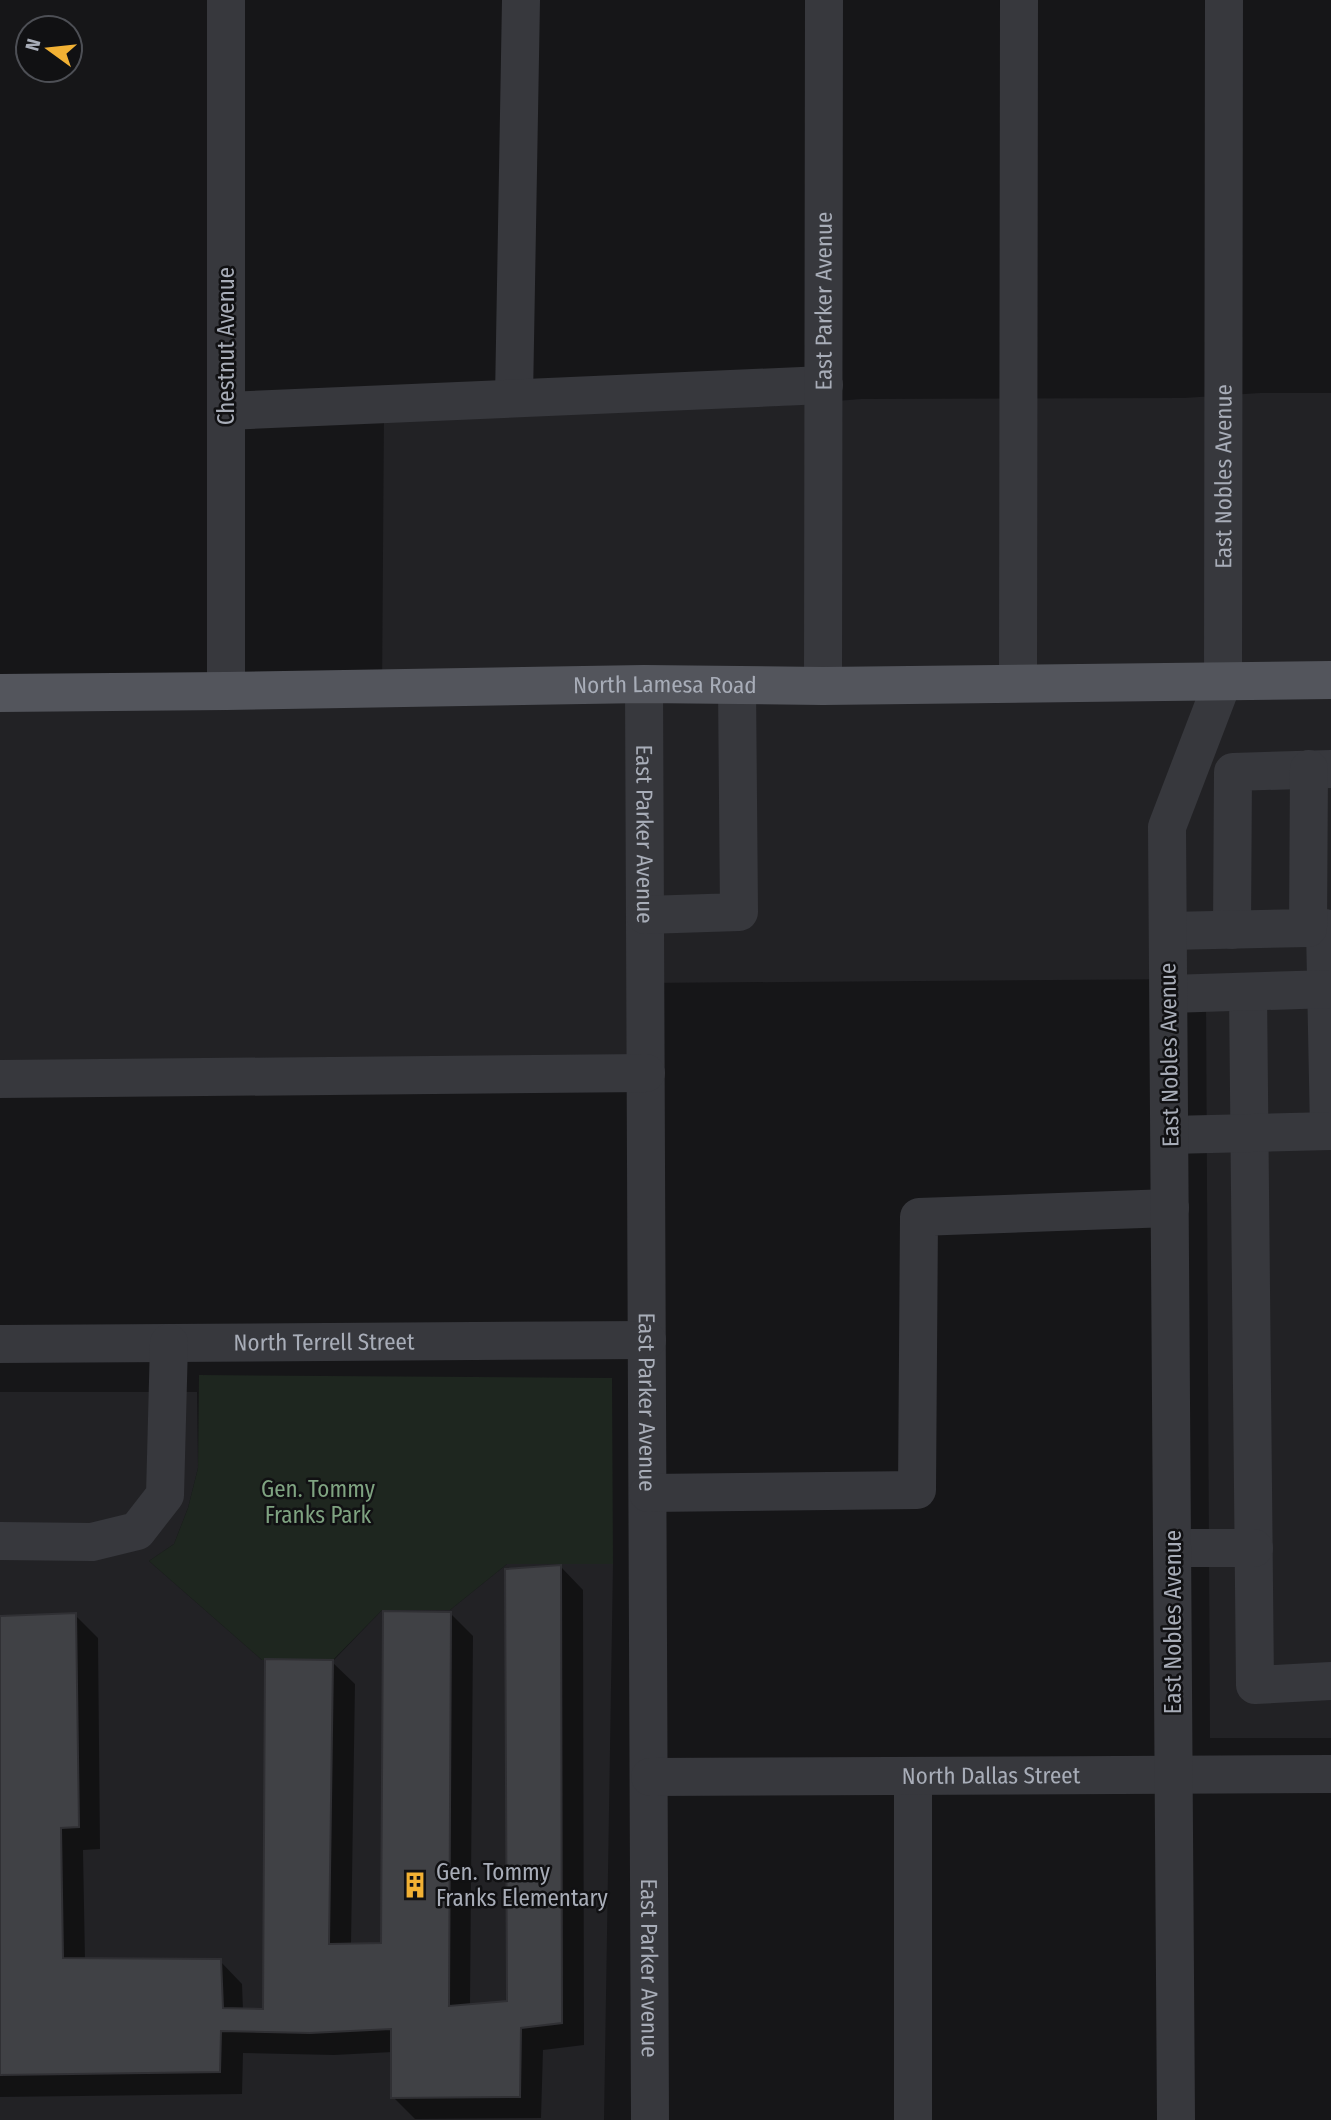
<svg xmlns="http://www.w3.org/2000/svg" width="1331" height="2120" font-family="'Fira Sans Condensed',sans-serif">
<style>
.built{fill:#222225}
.park{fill:#1e261f}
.shadow{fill:#0007}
.building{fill:#404145;stroke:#303034;stroke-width:2}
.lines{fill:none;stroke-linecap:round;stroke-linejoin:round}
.minor{stroke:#37383d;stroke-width:38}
.major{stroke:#53555c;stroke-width:38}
.labels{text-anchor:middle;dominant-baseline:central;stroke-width:5;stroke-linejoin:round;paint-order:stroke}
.street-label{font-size:23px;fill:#a8adb8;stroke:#111113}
.park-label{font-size:23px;fill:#7fa381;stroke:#111113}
.poi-label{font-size:23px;fill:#a8adb8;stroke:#111113;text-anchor:start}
</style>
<rect width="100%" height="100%" fill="#161618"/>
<g class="built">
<polygon points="1260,393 1331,393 1331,978 643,983 643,1074 0,1084 0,697 382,693 384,410 777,406 861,399 1184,398"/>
<polygon points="1331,997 1331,1738 1210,1738 1206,998"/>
<polygon points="0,1392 197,1392 198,1468 188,1508 174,1544 149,1561 262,1660 333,1661 382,1610 450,1610 507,1564 613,1564 604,2120 0,2120"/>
</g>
<polygon class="park" points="199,1375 612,1378 613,1564 507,1564 450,1610 382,1610 333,1660 262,1660 149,1561 174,1544 188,1508 198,1468"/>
<polygon class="shadow" points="561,1567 583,1590 584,2045 543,2050 541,2118 415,2119 393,2097 393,2052 334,2055 243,2053 242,2094 0,2097 0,1618 75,1615 98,1638 100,1849 83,1850 85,1960 220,1961 242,1984 243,2010 264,2010 332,1662 355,1684 351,1945 382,1944 451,1614 473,1636 470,2006 509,2003"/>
<polygon class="building" points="561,1565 562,2023 521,2028 520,2097 391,2098 391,2029 310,2033 221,2031 220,2072 0,2075 0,1616 76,1613 79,1827 61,1828 63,1958 221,1959 223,2008 263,2009 265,1659 333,1660 329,1944 381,1943 383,1611 451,1612 449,2006 507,2001 505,1569"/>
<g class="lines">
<g class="minor">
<polyline points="514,398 521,0"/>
<polyline points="226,411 824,385"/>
<polyline points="1018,683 1019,0"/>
<path id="s1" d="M 644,684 L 650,2120"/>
<path id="s2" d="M 823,686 L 824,0"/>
<polyline points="226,691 226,0"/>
<polyline points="645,915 739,912 737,685"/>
<polyline points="1325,928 1329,1131"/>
<polyline points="1232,930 1233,772 1331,769"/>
<polyline points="1168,931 1308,928 1309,769"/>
<polyline points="1248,992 1255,1685 1331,1681"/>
<polyline points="1169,994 1331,989"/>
<polyline points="0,1079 646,1073"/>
<polyline points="1170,1135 1331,1131"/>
<path id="s3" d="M 0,1344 L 647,1340"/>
<polyline points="648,1493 917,1490 919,1217 1170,1208"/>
<polyline points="0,1541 92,1542 137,1531 165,1495 169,1343"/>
<polyline points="1173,1548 1254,1548"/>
<polyline points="913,1776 913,2120"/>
<path id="s4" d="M 650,1777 L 1331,1774"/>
<path id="s5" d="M 1176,2120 L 1167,827 L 1223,681 L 1224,0"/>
</g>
<path class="major" id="s6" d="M 0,693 L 226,691 L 644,684 L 823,686 L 1331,680"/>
</g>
<defs>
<g id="building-bare" transform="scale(2.1)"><path d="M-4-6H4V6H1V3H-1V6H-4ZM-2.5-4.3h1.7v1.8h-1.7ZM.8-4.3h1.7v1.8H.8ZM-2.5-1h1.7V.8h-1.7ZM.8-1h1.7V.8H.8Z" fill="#f2b134" stroke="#111113" stroke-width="2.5" paint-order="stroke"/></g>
</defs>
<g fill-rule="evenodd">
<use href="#building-bare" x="415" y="1885"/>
</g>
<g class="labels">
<g class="street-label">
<text stroke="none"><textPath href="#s2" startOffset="385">East Parker Avenue</textPath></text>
<text transform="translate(226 346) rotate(-90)">Chestnut Avenue</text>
<text stroke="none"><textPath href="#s5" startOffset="1654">East Nobles Avenue</textPath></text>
<text stroke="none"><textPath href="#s6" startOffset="665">North Lamesa Road</textPath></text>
<text stroke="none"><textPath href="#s1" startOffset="150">East Parker Avenue</textPath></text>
<text transform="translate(1169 1055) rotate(-91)">East Nobles Avenue</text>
<text stroke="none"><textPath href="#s3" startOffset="324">North Terrell Street</textPath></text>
<text stroke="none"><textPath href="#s1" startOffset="718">East Parker Avenue</textPath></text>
<text transform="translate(1173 1622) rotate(-90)">East Nobles Avenue</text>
<text stroke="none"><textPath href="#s4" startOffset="341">North Dallas Street</textPath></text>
<text stroke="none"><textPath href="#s1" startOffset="1284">East Parker Avenue</textPath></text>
</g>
<g class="park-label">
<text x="318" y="1489">Gen. Tommy<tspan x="318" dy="26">Franks Park</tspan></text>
</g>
<g class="poi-label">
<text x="436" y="1872">Gen. Tommy<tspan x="436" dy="26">Franks Elementary</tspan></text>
</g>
</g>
<g transform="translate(49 49) rotate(285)"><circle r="33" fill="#111113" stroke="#4d4f55" stroke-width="2"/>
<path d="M0-5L12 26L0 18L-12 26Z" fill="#f2b134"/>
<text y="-10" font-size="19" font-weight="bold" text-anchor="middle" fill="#a8adb8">N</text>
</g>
</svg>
